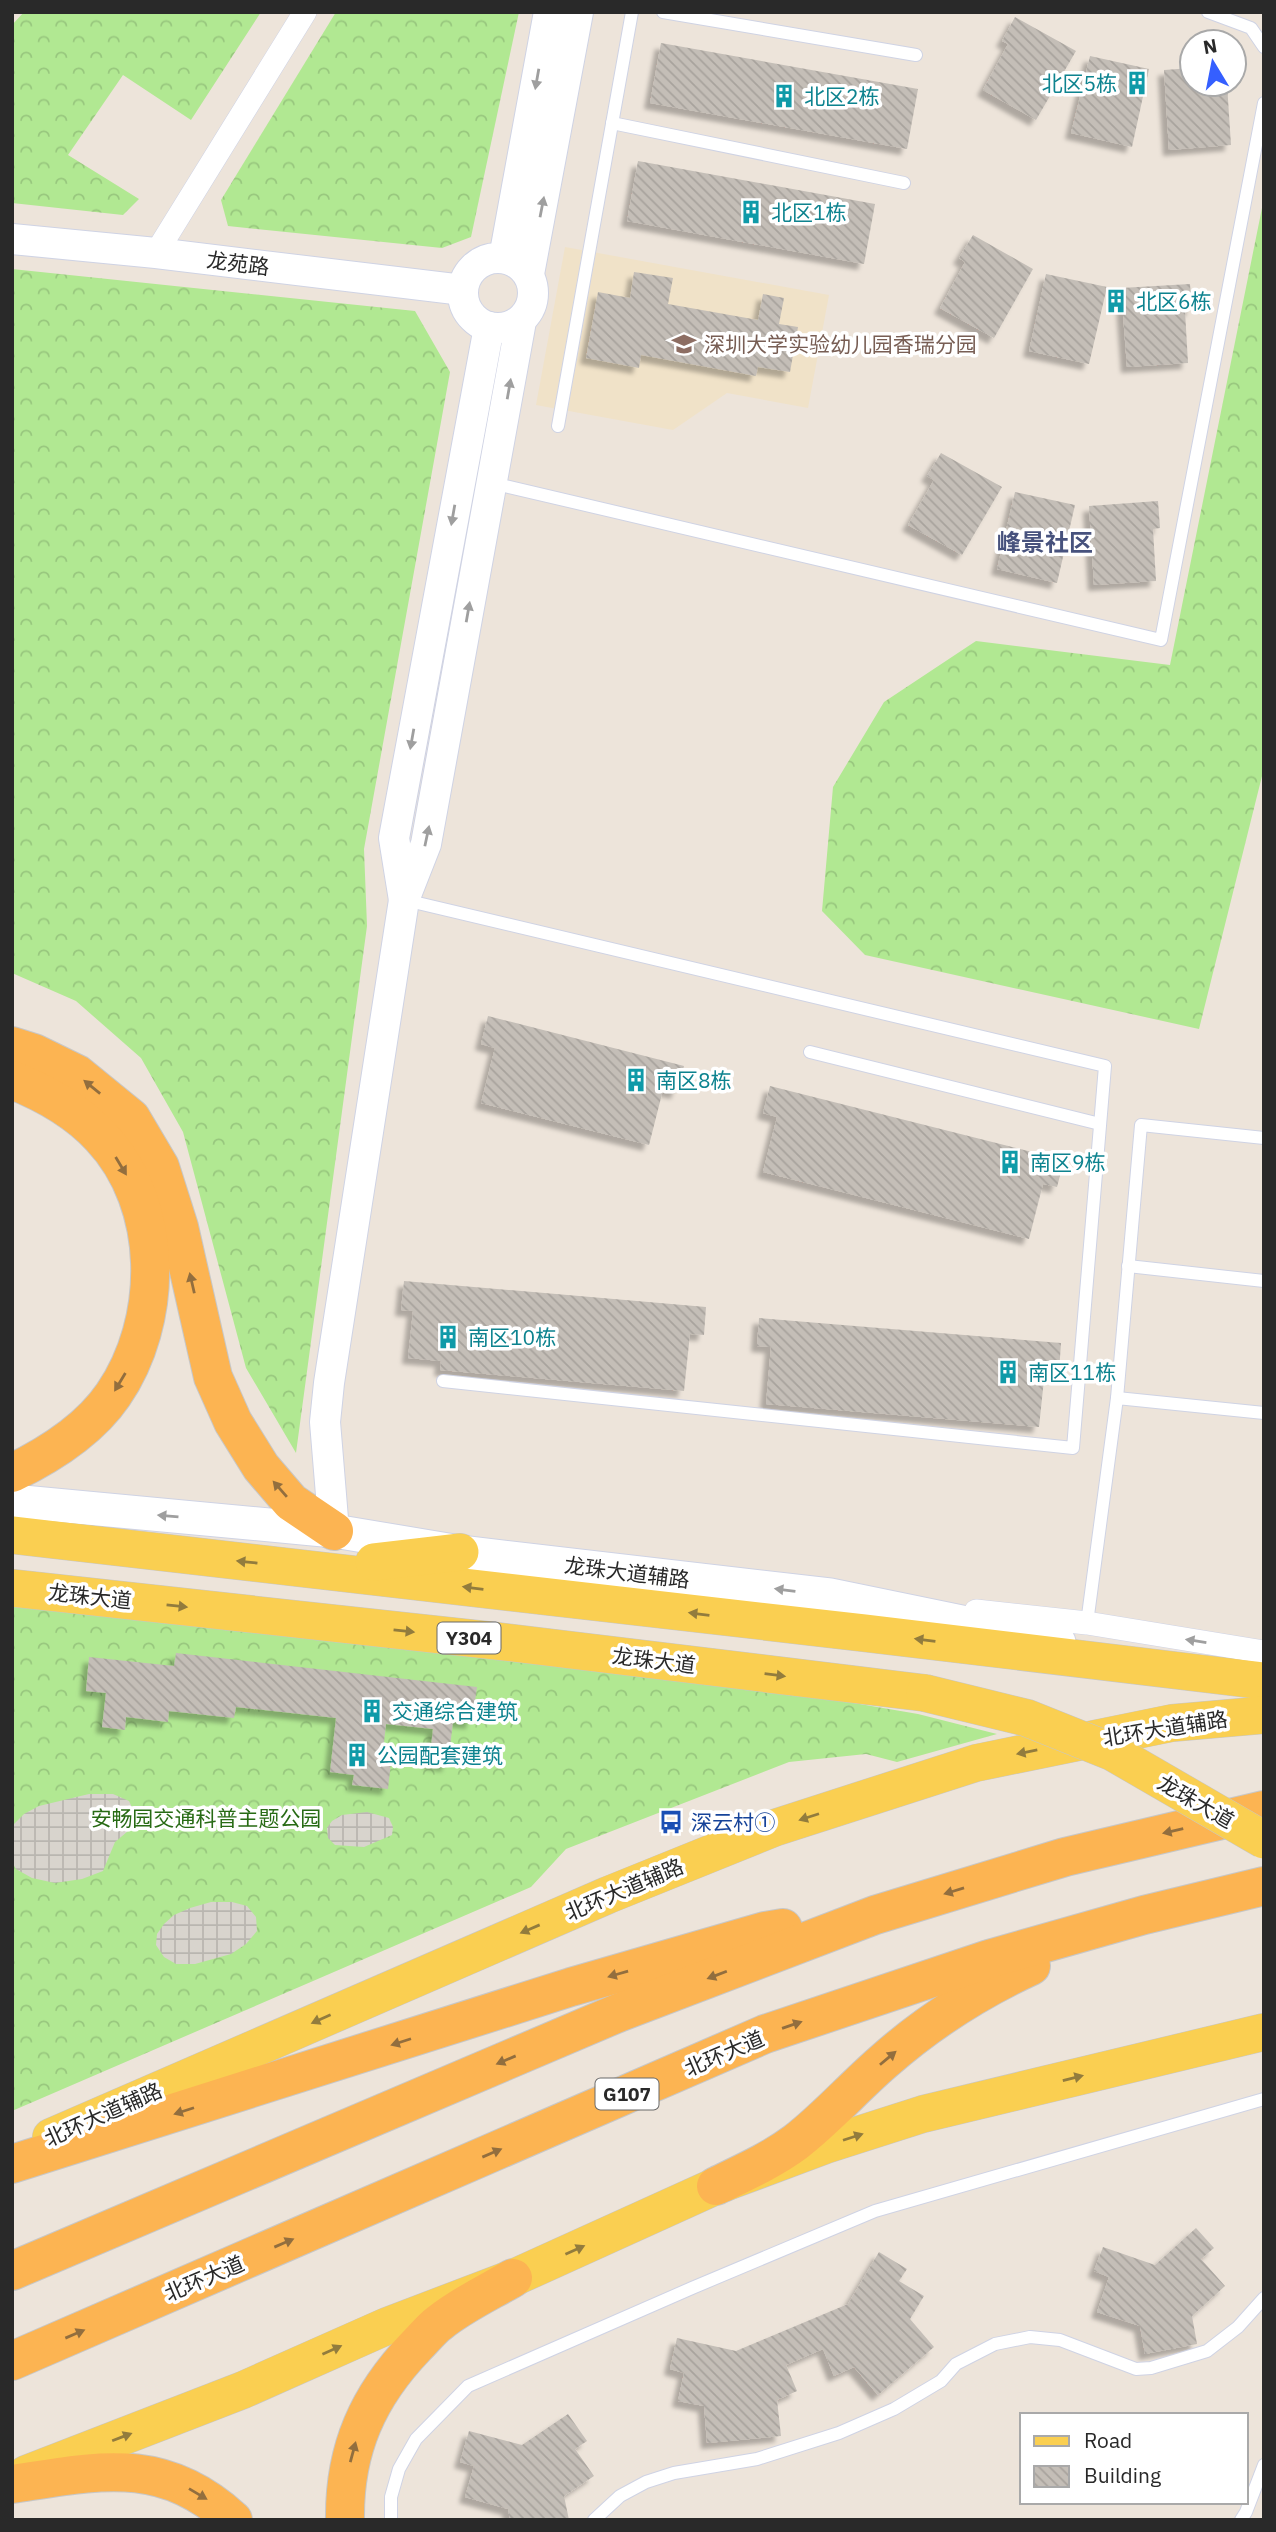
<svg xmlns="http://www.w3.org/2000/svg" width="1276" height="2532" font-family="'IBM Plex Sans','Noto Sans SC',sans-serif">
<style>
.education{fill:#f0e2c8}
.forest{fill:url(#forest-crowns)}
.plaza{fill:url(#plaza-grid)}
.building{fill:url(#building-back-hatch);filter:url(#shadow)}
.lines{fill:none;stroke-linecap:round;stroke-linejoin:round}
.service-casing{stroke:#cfd3e4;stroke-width:14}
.minor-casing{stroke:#cfd3e4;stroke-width:24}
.tertiary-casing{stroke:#cfd3e4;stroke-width:32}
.secondary-casing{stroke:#cfd3e4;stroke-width:35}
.primary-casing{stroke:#c7c7c7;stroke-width:38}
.trunk-casing{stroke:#c7c7c7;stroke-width:40}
.service{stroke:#fff;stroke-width:12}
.minor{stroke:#fff;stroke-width:23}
.tertiary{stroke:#fff;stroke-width:30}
.secondary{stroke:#fff;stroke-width:33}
.primary{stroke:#facf51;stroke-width:37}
.trunk{stroke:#fcb452;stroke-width:38}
.primary-bridge-casing{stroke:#c7c7c7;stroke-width:38;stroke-linecap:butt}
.primary-bridge{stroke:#facf51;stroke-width:37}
.oneway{fill:#9f9f9f}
.oneway2{fill:#926e3e}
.oneway3{fill:#927c3d}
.labels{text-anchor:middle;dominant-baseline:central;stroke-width:7;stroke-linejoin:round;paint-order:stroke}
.shield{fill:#fff;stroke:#696969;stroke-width:2}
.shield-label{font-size:19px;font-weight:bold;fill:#292929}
.culture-label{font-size:21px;fill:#0d838f;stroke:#fff;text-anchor:start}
.street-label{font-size:21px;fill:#292929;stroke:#fff}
.education-label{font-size:21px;fill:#785e54;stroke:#fff;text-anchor:start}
.park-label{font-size:21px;fill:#286b15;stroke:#fff}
.transit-label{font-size:21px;fill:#164399;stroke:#fff;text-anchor:start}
.quarter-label{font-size:24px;font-weight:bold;fill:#47527d;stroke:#fff}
</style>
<defs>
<pattern id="forest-crowns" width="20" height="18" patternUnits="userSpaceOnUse" patternTransform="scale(1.75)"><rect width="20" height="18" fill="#b1e892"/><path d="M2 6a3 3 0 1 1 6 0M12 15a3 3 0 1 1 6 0" fill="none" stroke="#98c77e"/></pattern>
<pattern id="plaza-grid" width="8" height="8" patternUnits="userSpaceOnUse" patternTransform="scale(1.75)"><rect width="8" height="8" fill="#d8d4cd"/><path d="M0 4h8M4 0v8" fill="none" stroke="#b9b6b0"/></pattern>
<pattern id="building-back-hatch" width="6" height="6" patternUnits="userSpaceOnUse" patternTransform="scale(1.75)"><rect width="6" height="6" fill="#c4beb7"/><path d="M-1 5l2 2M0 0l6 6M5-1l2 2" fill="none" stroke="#a8a39d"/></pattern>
<filter id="shadow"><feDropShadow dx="-6" dy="6" stdDeviation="2" flood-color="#0004"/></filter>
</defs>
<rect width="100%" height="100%" fill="#ede4da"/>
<polygon class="education" points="565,247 829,295 808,408 727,393 673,430 536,405"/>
<g class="forest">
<polygon points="24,12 261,12 191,120 123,75 68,155 139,199 123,215 12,203 12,25"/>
<polygon points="336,12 519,12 471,237 442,248 228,226 221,200"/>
<polygon points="1264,198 1264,768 1199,1029 865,955 822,911 833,787 884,702 976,641 1170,665"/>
<polygon points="12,269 415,311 450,372 364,849 367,926 296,1453 246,1368 183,1132 141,1058 76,1001 12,973"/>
<polygon points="12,1600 760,1687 918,1714 997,1734 897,1762 866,1754 789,1762 566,1849 531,1887 12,2111"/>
</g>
<g class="plaza">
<polygon points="89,1794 113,1794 129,1801 135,1814 134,1826 115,1842 103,1871 82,1879 55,1883 32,1878 16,1869 12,1862 13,1825 24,1814 39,1806"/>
<polygon points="367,1812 389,1818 393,1827 392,1835 364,1847 335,1845 328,1838 327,1828 332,1821 342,1815"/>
<polygon points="211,1902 232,1902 247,1906 256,1917 257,1931 246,1944 231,1954 195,1964 176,1964 164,1957 156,1945 157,1934 164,1924 174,1915 190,1908"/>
</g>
<g class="building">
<polygon points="1015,17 1076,51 1036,120 983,90 1008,44 1002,41"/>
<polygon points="661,43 918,89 907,149 650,103"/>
<polygon points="1090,56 1149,69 1132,147 1071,133"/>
<polygon points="1192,68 1192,84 1227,84 1231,145 1169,150 1164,70"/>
<polygon points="638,161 875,204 864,264 627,221"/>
<polygon points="973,235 1033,269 994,338 940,308 965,262 959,258"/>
<polygon points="634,272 673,278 668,304 758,320 763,294 784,298 779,324 798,327 790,372 758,367 756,376 641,355 639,368 586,358 598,292 630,298"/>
<polygon points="1046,274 1107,287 1089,364 1029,351"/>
<polygon points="1190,284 1192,310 1185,311 1188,363 1127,367 1121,288"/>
<polygon points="941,453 1002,487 962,555 908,525 934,480 927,476"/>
<polygon points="1015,492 1075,505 1057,583 997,569"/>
<polygon points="1158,501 1160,528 1153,529 1156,581 1094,585 1089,506"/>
<polygon points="488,1016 684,1066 677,1093 663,1090 649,1145 481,1103 495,1048 481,1044"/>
<polygon points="770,1086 1064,1160 1057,1187 1043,1184 1029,1239 763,1172 777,1117 763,1113"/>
<polygon points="404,1281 706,1307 704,1335 690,1334 684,1391 440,1370 441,1361 408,1358 413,1311 401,1310"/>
<polygon points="759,1318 1061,1343 1059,1372 1045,1370 1039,1427 766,1404 771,1347 757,1346"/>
<polygon points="176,1653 477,1687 472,1723 453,1721 448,1766 429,1763 433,1729 386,1724 382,1761 391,1762 388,1789 352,1785 354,1775 330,1772 336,1718 236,1707 234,1718 169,1711 168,1722 126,1717 125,1730 102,1727 106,1693 86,1691 89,1657 174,1666"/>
<polygon points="1196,2228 1214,2248 1201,2259 1225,2286 1192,2316 1197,2344 1145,2354 1140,2326 1097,2312 1109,2277 1094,2271 1103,2247 1155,2265"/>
<polygon points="879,2252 907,2269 899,2281 924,2296 910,2319 934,2347 878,2395 854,2367 834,2376 823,2349 786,2365 797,2391 777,2400 781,2436 707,2443 704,2406 678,2401 684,2373 670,2369 677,2338 736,2351 848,2304"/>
<polygon points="568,2414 587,2441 575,2449 594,2476 564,2496 569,2520 510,2520 508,2509 465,2497 474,2466 460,2462 469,2431 522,2445"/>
</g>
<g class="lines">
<g class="service-casing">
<g id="service">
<polyline points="663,12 916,55"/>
<polyline points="1208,12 1251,28 1264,47"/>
<polyline points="612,123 904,183"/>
<polyline points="558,426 632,12"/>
<polyline points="492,483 1161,640 1264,103"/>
<polyline points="405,900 1105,1066 1073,1448 443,1381"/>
<polyline points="810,1052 1100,1124"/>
<polyline points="1128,1266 1264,1281"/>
<polyline points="1117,1398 1141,1125 1264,1138"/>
<polyline points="1087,1623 1117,1398 1264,1413"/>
<polyline points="391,2520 391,2497 399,2469 416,2439 468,2386 692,2288 875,2211 1264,2099"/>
<polyline points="594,2520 620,2496 646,2482 674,2473 757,2459 839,2433 894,2409 941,2381 956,2364 995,2344 1030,2337 1060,2340 1136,2369 1151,2368 1207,2351 1238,2327 1264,2298"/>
<polyline points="1241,2520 1246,2512 1264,2465"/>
</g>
</g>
<g class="minor-casing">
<g id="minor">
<polyline points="156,253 305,12"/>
<polyline points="976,1611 1087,1623 1264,1652"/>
</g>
</g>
<g class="tertiary-casing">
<g id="tertiary">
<polyline points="12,239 156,253 463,290"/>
<circle cx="498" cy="293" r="35"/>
<polyline points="504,258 549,12"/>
<polyline points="529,274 578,12"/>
<polyline points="404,900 394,838 489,327"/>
<polyline points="334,1531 325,1422 329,1383 404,900 426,844 521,321"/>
</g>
</g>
<g class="secondary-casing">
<polyline id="secondary" points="12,1501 334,1531 460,1552 830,1595 1059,1642"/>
</g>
<g class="primary-casing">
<g id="primary">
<polyline points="12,1535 864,1633 1264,1681"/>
<polyline points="374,1562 460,1552"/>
<polyline points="12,1588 496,1641 925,1693"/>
<polyline points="51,2137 608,1895 774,1828 976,1763 1172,1723 1264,1715"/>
<polyline points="26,2474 243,2390 387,2326 513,2278 716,2186 826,2145 923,2114 1264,2032"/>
</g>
</g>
<g class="trunk-casing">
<g id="trunk">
<polyline points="12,1046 34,1053 77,1074 131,1118 160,1167 179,1227 213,1377 233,1422 261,1467 291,1502 334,1531"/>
<path d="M 12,1080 C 45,1093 77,1111 101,1137 C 165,1205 164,1321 113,1395 C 89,1430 49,1455 12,1473"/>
<polyline points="12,2164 571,1987 765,1931 783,1928"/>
<path d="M 716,2186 C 743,2173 772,2160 796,2142 C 827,2118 853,2088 883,2062 C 927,2023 977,1991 1031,1966"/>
<polyline points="12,2271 618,2013 875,1915 1065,1857 1264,1810"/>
<polyline points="12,2361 765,2034 989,1959 1144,1915 1264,1886"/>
<path d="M 12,2484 C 99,2471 162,2455 233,2520"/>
<path d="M 345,2520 C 344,2449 368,2396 416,2346 C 424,2338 431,2329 439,2323 C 461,2305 489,2292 513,2278"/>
</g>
</g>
<use href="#service" class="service"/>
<use href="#minor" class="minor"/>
<use href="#tertiary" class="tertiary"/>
<use href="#secondary" class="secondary"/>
<use href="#primary" class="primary"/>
<use href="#trunk" class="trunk"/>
<g class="primary-bridge-casing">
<polyline id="primary-bridge" points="925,1693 1027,1718 1112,1752 1264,1840"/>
</g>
<use href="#primary-bridge" class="primary-bridge"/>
</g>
<defs><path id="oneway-solid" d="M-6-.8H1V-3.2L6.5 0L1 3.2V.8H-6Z" transform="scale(1.75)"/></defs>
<g class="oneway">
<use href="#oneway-solid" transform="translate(537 79) rotate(100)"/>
<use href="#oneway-solid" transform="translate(542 207) rotate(-79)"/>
<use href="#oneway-solid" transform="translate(509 389) rotate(-80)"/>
<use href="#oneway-solid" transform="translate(453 515) rotate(100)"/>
<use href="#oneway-solid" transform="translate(468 612) rotate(-80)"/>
<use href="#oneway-solid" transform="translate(412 739) rotate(100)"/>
<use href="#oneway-solid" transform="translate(427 836) rotate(-78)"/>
<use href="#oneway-solid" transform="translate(168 1516) rotate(-175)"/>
<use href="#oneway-solid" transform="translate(785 1590) rotate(-173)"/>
<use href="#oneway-solid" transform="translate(1196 1641) rotate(-171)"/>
</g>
<g class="oneway2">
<use href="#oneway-solid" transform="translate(92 1087) rotate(-141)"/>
<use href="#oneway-solid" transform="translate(121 1166) rotate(59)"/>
<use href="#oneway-solid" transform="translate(192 1283) rotate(-103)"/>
<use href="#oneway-solid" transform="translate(120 1382) rotate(121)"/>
<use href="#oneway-solid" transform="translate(280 1489) rotate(-131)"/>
<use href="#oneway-solid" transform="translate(1173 1831) rotate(167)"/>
<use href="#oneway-solid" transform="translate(954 1891) rotate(163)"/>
<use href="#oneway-solid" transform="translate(618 1974) rotate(164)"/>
<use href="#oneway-solid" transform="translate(717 1975) rotate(159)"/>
<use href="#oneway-solid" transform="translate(792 2025) rotate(-19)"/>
<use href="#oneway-solid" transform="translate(401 2042) rotate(162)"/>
<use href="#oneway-solid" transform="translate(888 2058) rotate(-40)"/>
<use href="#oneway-solid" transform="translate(506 2060) rotate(157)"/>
<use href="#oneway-solid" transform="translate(184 2111) rotate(162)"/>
<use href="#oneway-solid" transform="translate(492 2153) rotate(-23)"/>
<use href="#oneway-solid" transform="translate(284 2243) rotate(-23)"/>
<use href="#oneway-solid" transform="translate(75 2334) rotate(-23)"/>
<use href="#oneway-solid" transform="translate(353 2452) rotate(-75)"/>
<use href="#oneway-solid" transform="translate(198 2494) rotate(31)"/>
</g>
<g class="oneway3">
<use href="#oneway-solid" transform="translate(247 1562) rotate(-174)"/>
<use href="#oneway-solid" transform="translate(473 1588) rotate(-173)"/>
<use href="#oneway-solid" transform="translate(177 1606) rotate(6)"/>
<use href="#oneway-solid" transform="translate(699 1614) rotate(-173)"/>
<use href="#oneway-solid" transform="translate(404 1631) rotate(6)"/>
<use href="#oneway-solid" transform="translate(925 1640) rotate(-173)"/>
<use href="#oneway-solid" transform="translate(775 1675) rotate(7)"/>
<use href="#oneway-solid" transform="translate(1027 1752) rotate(169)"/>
<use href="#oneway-solid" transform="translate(809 1817) rotate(162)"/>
<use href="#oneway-solid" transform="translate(530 1929) rotate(157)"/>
<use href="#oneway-solid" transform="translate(321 2019) rotate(156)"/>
<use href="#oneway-solid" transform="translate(1073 2078) rotate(-14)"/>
<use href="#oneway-solid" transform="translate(853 2137) rotate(-18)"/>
<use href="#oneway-solid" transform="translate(575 2250) rotate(-24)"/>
<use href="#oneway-solid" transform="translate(332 2350) rotate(-24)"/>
<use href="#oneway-solid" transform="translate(122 2437) rotate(-21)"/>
</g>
<defs>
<g id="building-bare" transform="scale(1.89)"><path d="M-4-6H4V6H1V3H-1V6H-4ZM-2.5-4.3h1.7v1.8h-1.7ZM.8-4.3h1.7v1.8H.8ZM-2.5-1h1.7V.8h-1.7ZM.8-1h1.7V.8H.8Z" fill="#0f9aa8" stroke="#fff" stroke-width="2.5" paint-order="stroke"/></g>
<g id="school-bare" transform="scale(1.89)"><path d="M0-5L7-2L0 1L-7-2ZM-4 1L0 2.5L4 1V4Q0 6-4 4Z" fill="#8d6e63" stroke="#fff" stroke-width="2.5" paint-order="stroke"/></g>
<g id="bus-bare" transform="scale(1.89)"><path d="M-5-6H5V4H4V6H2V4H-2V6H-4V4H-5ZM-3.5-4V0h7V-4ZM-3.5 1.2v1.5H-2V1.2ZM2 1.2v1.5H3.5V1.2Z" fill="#1a4fb4" stroke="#fff" stroke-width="2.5" paint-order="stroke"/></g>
</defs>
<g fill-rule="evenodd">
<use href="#building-bare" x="1137" y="83"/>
<use href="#building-bare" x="784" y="96"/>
<use href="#building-bare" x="751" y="212"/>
<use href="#building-bare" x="1116" y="301"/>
<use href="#school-bare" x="684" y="344"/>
<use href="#building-bare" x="636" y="1080"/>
<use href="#building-bare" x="1010" y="1162"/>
<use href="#building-bare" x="448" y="1337"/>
<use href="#building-bare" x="1008" y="1372"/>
<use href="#building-bare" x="372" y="1711"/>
<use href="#building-bare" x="357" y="1755"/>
<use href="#bus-bare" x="671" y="1822"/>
</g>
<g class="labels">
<g class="shield">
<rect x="437.5" y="1622.5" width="63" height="31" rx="5"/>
<rect x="595.5" y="2078.5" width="63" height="31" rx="5"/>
</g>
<g class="shield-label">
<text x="469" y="1638">Y304</text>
<text x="627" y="2094">G107</text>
</g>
<g class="culture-label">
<text x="1117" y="83" text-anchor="end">北区5栋</text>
<text x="804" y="96">北区2栋</text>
<text x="771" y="212">北区1栋</text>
<text x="1136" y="301">北区6栋</text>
<text x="656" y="1080">南区8栋</text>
<text x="1030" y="1162">南区9栋</text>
<text x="468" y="1337">南区10栋</text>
<text x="1028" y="1372">南区11栋</text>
<text x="392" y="1711">交通综合建筑</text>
<text x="377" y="1755">公园配套建筑</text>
</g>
<g class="street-label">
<text transform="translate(238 263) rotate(7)">龙苑路</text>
<text transform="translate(627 1572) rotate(7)">龙珠大道辅路</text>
<text transform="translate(90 1596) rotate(6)">龙珠大道</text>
<text transform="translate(654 1660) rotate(7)">龙珠大道</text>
<text transform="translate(1165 1728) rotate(-9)">北环大道辅路</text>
<text transform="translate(1196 1801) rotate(30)">龙珠大道</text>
<text transform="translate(624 1889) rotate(-23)">北环大道辅路</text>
<text transform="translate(724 2053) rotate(-23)">北环大道</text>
<text transform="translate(103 2114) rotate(-24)">北环大道辅路</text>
<text transform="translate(204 2278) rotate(-23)">北环大道</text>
</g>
<g class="education-label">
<text x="704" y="344">深圳大学实验幼儿园香瑞分园</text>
</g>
<g class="park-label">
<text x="206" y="1818">安畅园交通科普主题公园</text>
</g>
<g class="transit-label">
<text x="691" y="1822">深云村①</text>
</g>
<g class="quarter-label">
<text x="1045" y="542">峰景社区</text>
</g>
</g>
<rect width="1276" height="2532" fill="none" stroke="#292929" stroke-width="28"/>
<rect x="1020" y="2413" width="228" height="91" fill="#ffffff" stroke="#a9a9a9" stroke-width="2"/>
<rect x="1034" y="2436" width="35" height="10" fill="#facf51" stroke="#a9a9a9" stroke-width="2"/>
<text x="1084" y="2448" font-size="21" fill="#292929">Road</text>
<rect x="1034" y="2466" width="35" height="21" fill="url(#building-back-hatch)" stroke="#a9a9a9" stroke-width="2"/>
<text x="1084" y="2483" font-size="21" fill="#292929">Building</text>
<g transform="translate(1213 63) rotate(350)"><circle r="33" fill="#ffffff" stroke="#a9a9a9" stroke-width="2"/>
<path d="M0-5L12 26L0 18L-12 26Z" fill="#355fff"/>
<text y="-10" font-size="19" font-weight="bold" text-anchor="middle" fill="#292929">N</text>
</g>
</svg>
